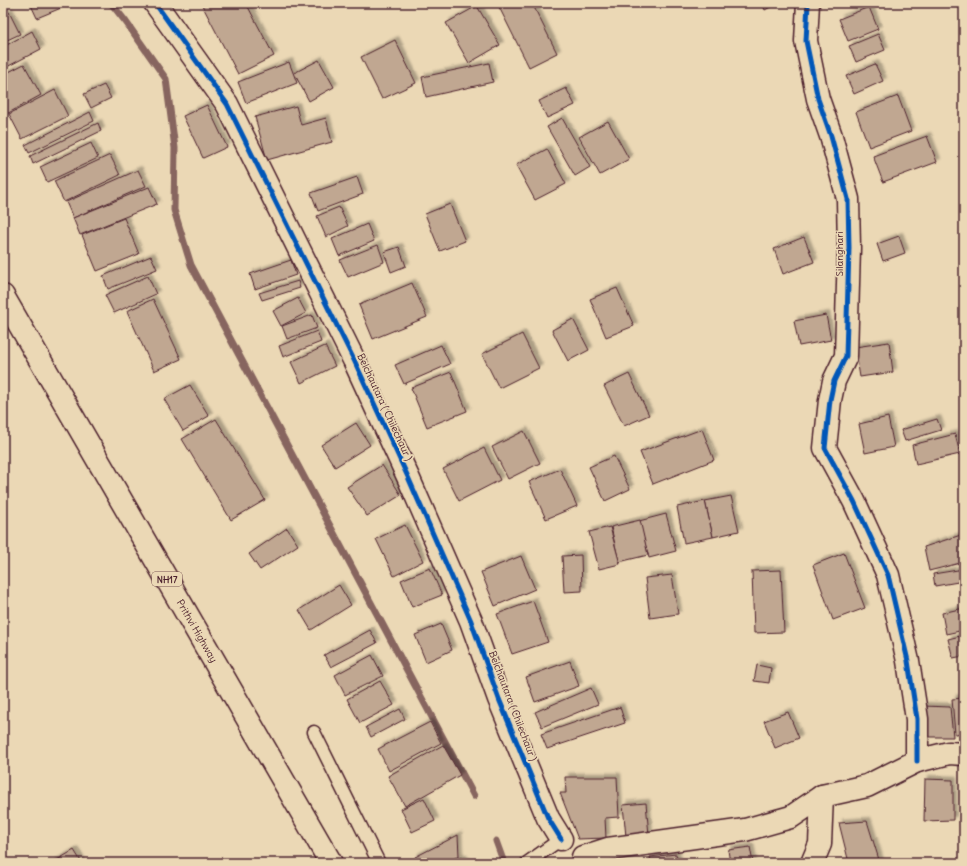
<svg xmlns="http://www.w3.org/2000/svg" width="967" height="866" font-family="Delius,sans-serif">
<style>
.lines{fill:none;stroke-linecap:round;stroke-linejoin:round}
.stream{stroke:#87655f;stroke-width:7}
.building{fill:#c0a791;stroke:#4a1f2b;filter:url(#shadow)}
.lane-casing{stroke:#4a1f2b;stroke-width:15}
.street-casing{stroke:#4a1f2b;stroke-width:25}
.highway-casing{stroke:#4a1f2b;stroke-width:25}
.lane{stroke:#ebd8b5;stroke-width:12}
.street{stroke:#ebd8b5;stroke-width:22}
.highway{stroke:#ebd8b5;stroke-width:22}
.cycleway-casing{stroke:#ebd8b5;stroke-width:8}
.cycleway{stroke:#0057b8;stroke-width:5}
.labels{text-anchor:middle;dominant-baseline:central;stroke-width:3.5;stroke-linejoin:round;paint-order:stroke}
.shield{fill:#ebd8b5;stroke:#7a5654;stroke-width:1}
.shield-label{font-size:9px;font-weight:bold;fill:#4a1f2b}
.street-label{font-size:10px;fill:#4a1f2b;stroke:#ebd8b5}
</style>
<defs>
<filter id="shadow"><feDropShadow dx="3.5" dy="-3.5" stdDeviation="1" flood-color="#0004"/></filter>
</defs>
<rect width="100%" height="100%" fill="#ebd8b5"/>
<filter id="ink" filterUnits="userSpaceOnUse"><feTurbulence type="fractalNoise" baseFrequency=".025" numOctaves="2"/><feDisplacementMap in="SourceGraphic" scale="8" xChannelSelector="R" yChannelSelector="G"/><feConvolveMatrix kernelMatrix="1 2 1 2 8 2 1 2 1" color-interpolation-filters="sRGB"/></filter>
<g filter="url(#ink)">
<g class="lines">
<g class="stream">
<polyline points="111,3 126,22 166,79 175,148 174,210 191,265 474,796"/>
<polyline points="496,841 504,863"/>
</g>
</g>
<g class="building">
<polygon points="30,3 73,3 37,18"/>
<polygon points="206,3 246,3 274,56 238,74 202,5"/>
<polygon points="497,3 532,3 557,53 529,67"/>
<polygon points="762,3 778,3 765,10"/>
<polygon points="477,6 500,45 469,63 446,23"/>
<polygon points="869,7 878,29 848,41 839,19"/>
<polygon points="9,12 20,34 3,42 3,15"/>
<polygon points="32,31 41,49 3,69 3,47"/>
<polygon points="878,34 885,50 856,62 849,46"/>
<polygon points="395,40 416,83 382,99 361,57"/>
<polygon points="319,60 334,87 309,101 294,73"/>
<polygon points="289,62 297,83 246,103 238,82"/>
<polygon points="489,63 493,82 426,97 422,77"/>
<polygon points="24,64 41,95 3,116 3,75"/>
<polygon points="875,64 883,81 854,94 846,76"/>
<polygon points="104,85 111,98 91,108 84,94"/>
<polygon points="566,88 575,105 547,118 539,101"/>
<polygon points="55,90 68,116 22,139 9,114"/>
<polygon points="898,96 911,131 869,147 856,112"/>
<polygon points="207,105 227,147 203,158 183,116"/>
<polygon points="296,106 301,125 326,118 332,142 267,160 255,117"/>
<polygon points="90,112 94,121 29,153 25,145"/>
<polygon points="562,118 590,167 575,176 547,127"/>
<polygon points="608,121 629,159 600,175 579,137"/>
<polygon points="98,123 101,131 33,164 30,156"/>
<polygon points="927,136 937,162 883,182 873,156"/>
<polygon points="91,143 98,158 47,182 40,167"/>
<polygon points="547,149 566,184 535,200 516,165"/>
<polygon points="110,155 120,175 64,202 54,181"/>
<polygon points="138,170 146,186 73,218 66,202"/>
<polygon points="357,177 363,194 318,211 311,193"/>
<polygon points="149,187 157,204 80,235 73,218"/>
<polygon points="450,204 465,241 440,251 425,214"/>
<polygon points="339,207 348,226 326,237 317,216"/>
<polygon points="124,218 139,254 97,271 82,235"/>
<polygon points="367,224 374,241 339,256 332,239"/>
<polygon points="899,236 905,253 883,261 877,244"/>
<polygon points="804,237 814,262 783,274 774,249"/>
<polygon points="378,245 384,262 348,277 340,260"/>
<polygon points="399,247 406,266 391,272 384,252"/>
<polygon points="151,256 157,269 108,289 103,276"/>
<polygon points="291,260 296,275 255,289 250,274"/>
<polygon points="148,276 156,294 114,313 105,295"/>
<polygon points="298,281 300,288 262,300 259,293"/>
<polygon points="412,283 427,317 373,339 359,305"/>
<polygon points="617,288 634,326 606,337 590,299"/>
<polygon points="298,298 306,313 281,326 273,311"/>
<polygon points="153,299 181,359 154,371 127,311"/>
<polygon points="312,315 317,328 287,339 282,326"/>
<polygon points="826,315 831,340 799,346 794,321"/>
<polygon points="573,319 589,350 568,361 552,330"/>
<polygon points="317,331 321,342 283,357 279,346"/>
<polygon points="522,334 539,368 499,388 482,354"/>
<polygon points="889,342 893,372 860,377 855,347"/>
<polygon points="441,345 450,364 404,384 395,365"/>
<polygon points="325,346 335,366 301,383 291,362"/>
<polygon points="451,372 467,411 427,427 411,388"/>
<polygon points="629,374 649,415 624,426 604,386"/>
<polygon points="190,385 209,416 183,431 164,399"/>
<polygon points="888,417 894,447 865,453 859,424"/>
<polygon points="216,419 265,500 231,520 182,439"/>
<polygon points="937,419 941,430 905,441 901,430"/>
<polygon points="356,423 370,445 335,467 321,445"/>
<polygon points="702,429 714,460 653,484 640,452"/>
<polygon points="524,431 540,463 508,479 492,447"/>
<polygon points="955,434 960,454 916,464 912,445"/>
<polygon points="484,448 500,480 459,501 443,469"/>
<polygon points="614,456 630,489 605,501 589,467"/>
<polygon points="382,465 401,495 367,516 347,487"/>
<polygon points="560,469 577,506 546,519 529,482"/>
<polygon points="731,496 739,531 713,537 705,501"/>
<polygon points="705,501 713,537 684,543 677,507"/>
<polygon points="666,514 676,551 649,558 639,521"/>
<polygon points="640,520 648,555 619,562 611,527"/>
<polygon points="405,525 423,561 394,576 376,539"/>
<polygon points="610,527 620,564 599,569 589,532"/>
<polygon points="287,528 298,545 260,570 249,554"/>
<polygon points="964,534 964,562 929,571 924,547"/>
<polygon points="844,553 865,608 833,620 813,565"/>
<polygon points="581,555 582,591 564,592 562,556"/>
<polygon points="521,556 535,589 495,606 481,572"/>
<polygon points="430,568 442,595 412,607 401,580"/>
<polygon points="964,569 964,581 935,586 933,574"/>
<polygon points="781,570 784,632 754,633 752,571"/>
<polygon points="672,575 678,614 650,618 645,578"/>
<polygon points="339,585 351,605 311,630 299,610"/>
<polygon points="533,601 548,642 512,654 497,614"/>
<polygon points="964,608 964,630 946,634 942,613"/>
<polygon points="441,624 452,650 426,662 415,635"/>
<polygon points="370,630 377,643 331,667 324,655"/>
<polygon points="964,635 964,656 953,658 948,639"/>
<polygon points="372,655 383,676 345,695 335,675"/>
<polygon points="570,661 579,686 535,702 526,677"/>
<polygon points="757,665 771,668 769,683 754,681"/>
<polygon points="380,681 394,705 360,723 347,699"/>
<polygon points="591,688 598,704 542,727 535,712"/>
<polygon points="964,698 964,733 955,734 952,699"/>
<polygon points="923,706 950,707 953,737 928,737"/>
<polygon points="620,707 625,723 547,749 541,734"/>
<polygon points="400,709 405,719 371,737 366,727"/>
<polygon points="788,712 799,738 775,748 764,721"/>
<polygon points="430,722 441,743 389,771 378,749"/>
<polygon points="443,745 460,775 405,806 388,776"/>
<polygon points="565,777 617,777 619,817 605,818 606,838 578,839 560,793 566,793"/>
<polygon points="925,779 953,780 953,820 924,821"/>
<polygon points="424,798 435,821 412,832 401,809"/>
<polygon points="646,803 649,835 626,837 623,805"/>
<polygon points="867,821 880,863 849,863 839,823"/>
<polygon points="458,835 459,856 446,863 415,863 415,857"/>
<polygon points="750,847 753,863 730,863 728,850"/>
<polygon points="74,850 82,863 52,863"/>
<polygon points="676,854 678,863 651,863 650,857"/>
<polygon points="459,856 467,863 446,863"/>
</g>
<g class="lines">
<g class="lane-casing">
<g id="lane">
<polyline points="314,732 379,863"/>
<polyline points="527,863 561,839"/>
</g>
</g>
<g class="street-casing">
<g id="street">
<polyline points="155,3 227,104 354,360 408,477 471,621 499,699 548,818 561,839"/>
<polyline points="808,3 806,41 818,99 831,136 848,199 849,248 846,356 834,381 830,400 825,448 854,501 888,575 908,661 917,719 917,761"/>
<polyline points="583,857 608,849 745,830 791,817 822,796 867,786 917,761 949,753 964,754"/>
<polyline points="812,863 820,844 822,796"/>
</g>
</g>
<g class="highway-casing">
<polyline id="highway" points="3,296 331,863"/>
</g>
<use href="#lane" class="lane"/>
<use href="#street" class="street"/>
<use href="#highway" class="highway"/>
<g class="cycleway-casing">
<g id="cycleway">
<polyline points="155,3 227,104 354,360 408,477 471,621 499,699 548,818 561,839"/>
<polyline points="808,3 806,41 818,99 831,136 848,199 849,248 846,356 834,381 830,400 825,448 854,501 888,575 908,661 917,719 917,761"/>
</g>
</g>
<use href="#cycleway" class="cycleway"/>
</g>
</g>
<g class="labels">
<rect class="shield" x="152" y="572" width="30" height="14" rx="3"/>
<g class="shield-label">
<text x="167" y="579">NH17</text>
</g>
<g class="street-label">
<text transform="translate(839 254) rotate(-90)">Silanghari</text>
<text transform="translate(385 407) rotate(65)">Belchautara ( Chilechaur )</text>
<text transform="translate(197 631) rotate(60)">Prithvi Highway</text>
<text transform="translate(513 706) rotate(69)">Belchautara ( Chilechaur )</text>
</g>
</g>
<rect width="967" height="866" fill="none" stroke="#ebd8b5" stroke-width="16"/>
<rect x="8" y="8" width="951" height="850" fill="none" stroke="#4a1f2b" stroke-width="1.5" filter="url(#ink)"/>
</svg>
